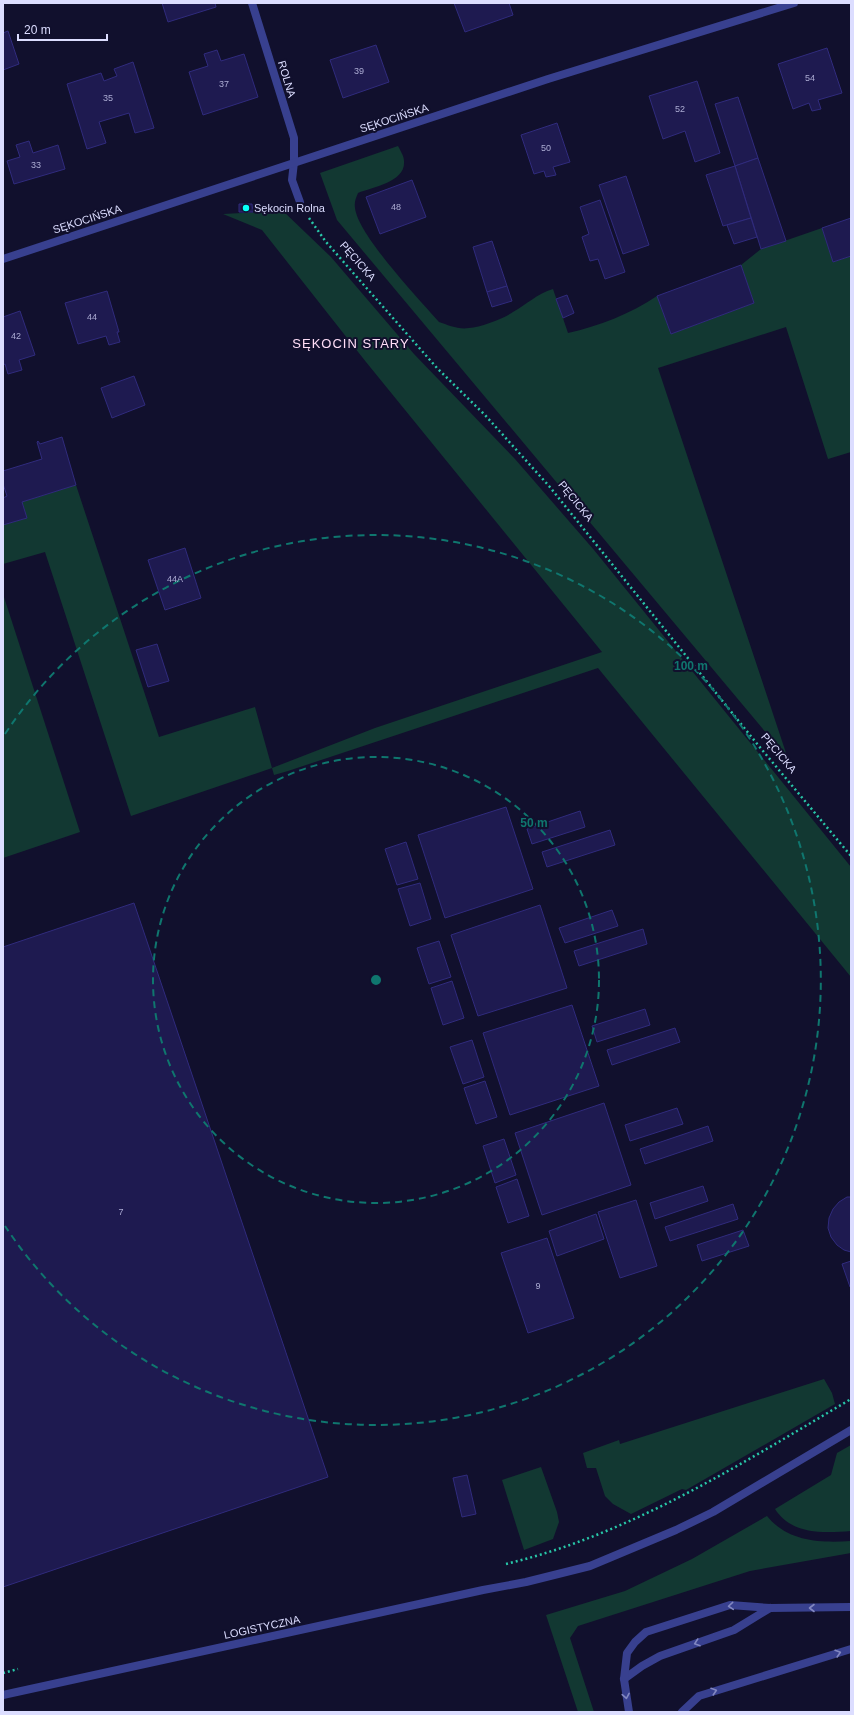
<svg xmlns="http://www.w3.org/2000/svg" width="854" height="1715" font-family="Arial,sans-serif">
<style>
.green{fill:#123832}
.building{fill:#1e1a50;stroke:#302b7d}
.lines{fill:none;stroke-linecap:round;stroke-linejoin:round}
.path{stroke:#28c7a8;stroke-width:2.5;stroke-dasharray:2 3;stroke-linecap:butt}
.service{stroke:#38408f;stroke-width:8}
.minor{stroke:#38408f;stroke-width:8}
.oneway{stroke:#8287c1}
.ring{fill:none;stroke:#0f766e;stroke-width:2;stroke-dasharray:7 5}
.poi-dot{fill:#08fff7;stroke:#11102d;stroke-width:1.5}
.labels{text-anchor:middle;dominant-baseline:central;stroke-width:4;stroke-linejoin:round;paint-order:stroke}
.number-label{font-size:9px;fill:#acacd3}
.street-label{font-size:11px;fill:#dcddff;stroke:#11102d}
.poi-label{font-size:11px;fill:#dcddff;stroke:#11102d;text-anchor:start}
.quarter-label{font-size:13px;letter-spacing:1px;fill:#ffdef7;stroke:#11102d}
.centre{fill:#0f766e;stroke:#11102d;stroke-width:2}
.ring-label{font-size:12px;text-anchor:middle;font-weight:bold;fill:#0f766e;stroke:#11102d;stroke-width:4;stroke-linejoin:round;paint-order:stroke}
</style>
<rect width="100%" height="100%" fill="#11102d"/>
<g class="green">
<path d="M 398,146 C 400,150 404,156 404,161 C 406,182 373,187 358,193 C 356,198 354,202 355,208 C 358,235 419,299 439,322 C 448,325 459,330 469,328 C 481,327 503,319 513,312 C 527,304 537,294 553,289 L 568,333 C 599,326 630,314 657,296 L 671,334 L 754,303 L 741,265 L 761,249 L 822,228 L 833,262 L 851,256 L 851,452 L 828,459 L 786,327 L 658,368 L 788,759 L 337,220 L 320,173 Z"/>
<polygon points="283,211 331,257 414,354 515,459 594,550 851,867 851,977 598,668 288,771 274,775 272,768 131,816 45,552 3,564 3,525 27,518 22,502 76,485 159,737 255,707 272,768 375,728 602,652 366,362 262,230 223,214"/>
<polygon points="3,594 80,832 3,858"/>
<polygon points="824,1379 832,1393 835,1404 686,1490 682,1489 631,1514 613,1504 605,1496 596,1468 587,1468 583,1453 619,1440 620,1444"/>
<path d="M 851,1445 L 851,1531 C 823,1533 792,1535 775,1509 L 831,1475 L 837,1453 Z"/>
<polygon points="541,1467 557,1512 559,1522 553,1539 524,1550 502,1480"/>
<path d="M 767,1516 C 788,1542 821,1543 851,1541 L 851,1553 L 750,1571 L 578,1626 L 570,1638 L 594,1712 L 578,1712 L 546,1615 L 625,1591 L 692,1559 Z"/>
</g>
<g class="building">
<polygon points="162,3 215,3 216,7 168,22"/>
<polygon points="454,3 509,3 513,15 465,32"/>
<polygon points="8,31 19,64 3,70 3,33"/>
<polygon points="376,45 389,82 343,98 330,60"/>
<polygon points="827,48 842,93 818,100 821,109 812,111 809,103 793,109 778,64"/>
<polygon points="217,50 221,61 244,54 258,97 203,115 189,72 208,66 204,54"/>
<polygon points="133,62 154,128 135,133 129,113 99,122 106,143 87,149 67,84 101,73 104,81 117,76 114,69"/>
<polygon points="697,81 720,153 695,162 685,131 663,139 649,96"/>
<polygon points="738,97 758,158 735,166 715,104"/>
<polygon points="557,123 570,162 553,167 556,175 546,177 544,171 534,174 521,135"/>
<polygon points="29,141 33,153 58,145 65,169 14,184 7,161 20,157 16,145"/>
<polygon points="758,158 786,241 761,249 735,166"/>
<polygon points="735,166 751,218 723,226 706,175"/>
<polygon points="626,176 649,245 623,254 599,185"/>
<polygon points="412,180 426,217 380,234 366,197"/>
<polygon points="600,200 625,272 605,279 598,259 590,261 582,237 589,234 580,207"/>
<polygon points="239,204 252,204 253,212 239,212"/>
<polygon points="751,218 757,237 734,244 727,225"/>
<polygon points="851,218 851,256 833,262 822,228"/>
<polygon points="492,241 507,286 487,292 473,247"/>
<polygon points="741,265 754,303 671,334 657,296"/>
<polygon points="507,286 512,301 492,307 487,292"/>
<polygon points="107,291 119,332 117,332 120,342 109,345 106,336 78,344 65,303"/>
<polygon points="567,295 574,313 563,318 556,299"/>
<polygon points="20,311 35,355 19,360 22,370 8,374 5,364 3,365 3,317"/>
<polygon points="134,376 145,405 112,418 101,388"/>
<polygon points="62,437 76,485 22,502 27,518 3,525 3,498 7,496 3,484 3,471 42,459 37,442 38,441 40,444"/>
<polygon points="185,548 201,598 165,610 148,560"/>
<polygon points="157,644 169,681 148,687 136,650"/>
<polygon points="506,807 533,889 445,918 418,835"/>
<polygon points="580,811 585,827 532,844 527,829"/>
<polygon points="610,830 615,845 547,867 542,852"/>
<polygon points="406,842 418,879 397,885 385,849"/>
<polygon points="420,883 431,919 410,926 398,889"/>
<polygon points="134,903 328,1477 3,1587 3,947"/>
<polygon points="540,905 567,988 478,1016 451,935"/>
<polygon points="612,910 618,926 565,943 559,928"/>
<polygon points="643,929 647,944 579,966 574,951"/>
<polygon points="439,941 451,977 429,984 417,948"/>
<polygon points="452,981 464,1018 443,1025 431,988"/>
<polygon points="572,1005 599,1086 510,1115 483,1033"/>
<polygon points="645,1009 650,1025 597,1042 592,1026"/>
<polygon points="675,1028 680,1042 612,1065 607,1050"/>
<polygon points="472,1040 484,1077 463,1084 450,1047"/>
<polygon points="485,1081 497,1117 476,1124 464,1088"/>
<polygon points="604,1103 631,1185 542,1215 515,1133"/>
<polygon points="677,1108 683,1124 630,1141 625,1125"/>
<polygon points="708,1126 713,1141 645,1164 640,1149"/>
<polygon points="504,1139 516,1175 495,1183 483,1146"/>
<polygon points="517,1179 529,1216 508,1223 496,1187"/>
<polygon points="703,1186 708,1201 655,1219 650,1203"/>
<polygon points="847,1197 851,1197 851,1252 844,1250 837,1245 831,1237 828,1228 829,1218 833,1209 839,1202"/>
<polygon points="636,1200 657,1266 620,1278 598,1212"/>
<polygon points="733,1204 738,1219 670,1241 665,1227"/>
<polygon points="596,1214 604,1239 557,1256 549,1231"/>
<polygon points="743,1230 749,1246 702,1261 697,1245"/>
<polygon points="547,1238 574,1318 528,1333 501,1253"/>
<polygon points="851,1261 851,1286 850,1287 842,1264"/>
<polygon points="467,1475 476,1514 462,1517 453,1478"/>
</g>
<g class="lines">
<g class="path">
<polyline points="309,218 326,242 437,368 485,415 549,486 758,745 851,856"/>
<path d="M 506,1564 C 631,1534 741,1464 851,1399"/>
<polyline points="3,1673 18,1669"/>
</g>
<g class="service">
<polyline points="294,162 292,180 300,202"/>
<polyline points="624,1679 642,1666 660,1656 734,1630 770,1608"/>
<polyline points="629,1712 624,1679 627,1653 635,1642 646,1632 730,1605 770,1608 851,1607"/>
<polyline points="682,1712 699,1696 851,1649"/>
</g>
<g class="minor">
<polyline points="252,3 294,138 294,162"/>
<polyline points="3,259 548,79 794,3"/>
<polyline points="3,1695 483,1590 526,1582 590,1566 676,1530 713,1512 851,1430"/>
</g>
</g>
<defs><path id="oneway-chevron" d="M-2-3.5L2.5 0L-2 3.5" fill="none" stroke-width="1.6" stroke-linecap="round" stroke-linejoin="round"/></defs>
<g class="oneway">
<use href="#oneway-chevron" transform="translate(731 1606) rotate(175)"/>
<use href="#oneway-chevron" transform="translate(812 1608) rotate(-180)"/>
<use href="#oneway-chevron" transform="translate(697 1643) rotate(161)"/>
<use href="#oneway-chevron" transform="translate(838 1653) rotate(-17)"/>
<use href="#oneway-chevron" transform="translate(714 1691) rotate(-18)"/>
<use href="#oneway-chevron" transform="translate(626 1696) rotate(80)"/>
</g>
<g class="ring">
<circle cx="376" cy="980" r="223"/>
<path d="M5 734A445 445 0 1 1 5 1226"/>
</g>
<circle class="poi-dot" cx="246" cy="208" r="4"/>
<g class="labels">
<g class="number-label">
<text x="359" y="71">39</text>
<text x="810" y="78">54</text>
<text x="224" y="84">37</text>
<text x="108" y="98">35</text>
<text x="680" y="109">52</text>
<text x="546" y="148">50</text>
<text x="36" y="165">33</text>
<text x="396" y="207">48</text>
<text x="92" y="317">44</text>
<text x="16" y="336">42</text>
<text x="175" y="579">44A</text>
<text x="121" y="1212">7</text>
<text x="538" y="1286">9</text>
</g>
<g class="street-label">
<text transform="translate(287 79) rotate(73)">ROLNA</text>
<text transform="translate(394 118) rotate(-18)">SĘKOCIŃSKA</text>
<text transform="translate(87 219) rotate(-18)">SĘKOCIŃSKA</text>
<text transform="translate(358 261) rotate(49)">PĘCICKA</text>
<text transform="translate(576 501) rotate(51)">PĘCICKA</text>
<text transform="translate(779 753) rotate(50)">PĘCICKA</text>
<text transform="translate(262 1627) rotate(-12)">LOGISTYCZNA</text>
</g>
<g class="poi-label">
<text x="254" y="208">Sękocin Rolna</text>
</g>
<g class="quarter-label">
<text x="351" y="343">SĘKOCIN STARY</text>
</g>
</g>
<circle cx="376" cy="980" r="6" class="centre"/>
<g class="ring-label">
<text x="691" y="670">100 m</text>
<text x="534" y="827">50 m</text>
</g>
<rect width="854" height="1715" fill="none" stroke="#dcddff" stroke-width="8"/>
<path d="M18 34v6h89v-6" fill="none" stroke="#dcddff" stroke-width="2"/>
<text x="24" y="34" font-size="12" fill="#dcddff" stroke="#11102d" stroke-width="3" paint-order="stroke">20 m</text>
</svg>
